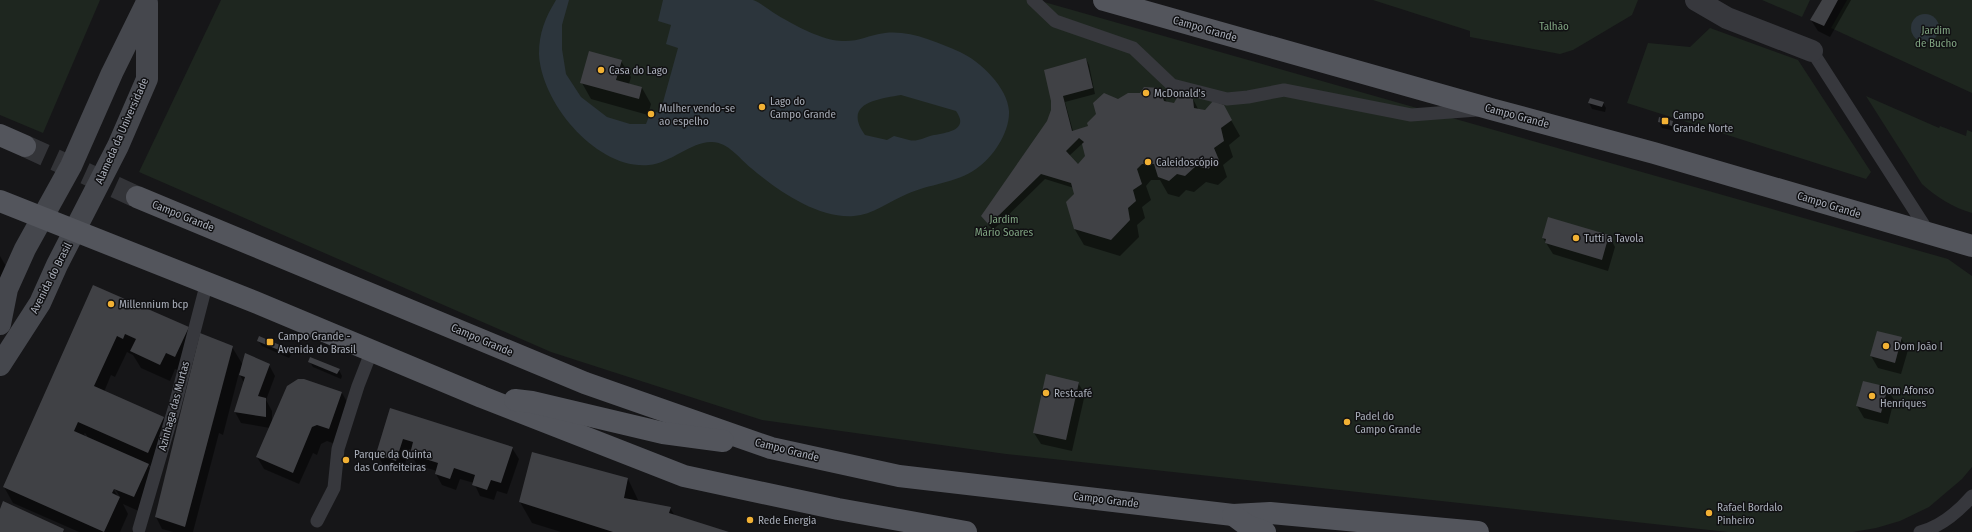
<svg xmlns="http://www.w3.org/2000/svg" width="1972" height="532" font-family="'Fira Sans Condensed',sans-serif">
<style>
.green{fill:#1e261f}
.water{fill:#2c353c;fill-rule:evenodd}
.shadow{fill:#0007;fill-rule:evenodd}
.building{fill:#404145;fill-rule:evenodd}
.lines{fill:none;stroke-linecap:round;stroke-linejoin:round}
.primary-tunnel{stroke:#333438;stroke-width:22;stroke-dasharray:22 11;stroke-linecap:butt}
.service{stroke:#37383d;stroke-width:13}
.minor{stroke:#37383d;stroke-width:22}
.secondary{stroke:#45474d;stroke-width:22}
.primary{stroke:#53555c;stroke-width:22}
.poi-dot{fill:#f2b134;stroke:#111113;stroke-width:1.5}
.labels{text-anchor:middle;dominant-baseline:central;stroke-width:3;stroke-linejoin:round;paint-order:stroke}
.park-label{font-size:11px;fill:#7fa381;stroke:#111113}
.street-label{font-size:11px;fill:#a8adb8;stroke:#111113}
.poi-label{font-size:11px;fill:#a8adb8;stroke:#111113;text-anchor:start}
</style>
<rect width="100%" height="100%" fill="#161618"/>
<g class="green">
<polygon points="0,0 100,0 43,133 0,115"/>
<polygon points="221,0 1037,0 1948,259 1972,276 1972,467 1962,479 1929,507 1900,521 1876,528 1853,532 1728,532 1006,454 762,420 551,352 139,172"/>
<polygon points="1373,0 1638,0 1632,15 1573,50 1560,54 1470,37 1470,31"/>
<polygon points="1762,0 1810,0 1802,17"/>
<polygon points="1847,0 1972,0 1972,93 1831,28"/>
<polygon points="1710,28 1798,60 1871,172 1866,179 1627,103 1648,43 1690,47"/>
<path d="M 1866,96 L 1939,128 L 1940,126 L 1966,136 L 1967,130 L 1972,132 L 1972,213 C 1954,208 1936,197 1922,184 Z"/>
</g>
<g class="water">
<path d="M 556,0 L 569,0 L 562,25 L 562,49 L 566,74 L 581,97 L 607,117 L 630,124 L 646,124 L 651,111 L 660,113 L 678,48 L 666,44 L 671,25 L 658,21 L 663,0 C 686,0 709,0 732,0 C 738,0 747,0 753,0 C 759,2 766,8 771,11 C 786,21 816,37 833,40 C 856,44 864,36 885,33 C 910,30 937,42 960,52 C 980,61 1008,88 1009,111 C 1010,132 993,158 976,169 C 956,183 929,184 907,194 C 890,201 872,215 854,216 C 818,219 777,190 751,168 C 740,159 728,142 712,142 C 692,141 671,163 649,165 C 597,170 541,103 539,54 C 539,33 545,18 556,0 ZM 901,95 L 956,111 C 971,132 942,133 930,136 C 923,138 917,142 909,140 C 904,139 899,137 894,136 L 887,140 L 865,135 C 842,103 878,99 901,95 Z"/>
<circle cx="1925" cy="28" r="14"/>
</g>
<g class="shadow">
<polygon points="1823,0 1851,0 1830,37 1818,31 1811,20"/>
<path d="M 1086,59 L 1089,65 L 1095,94 L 1065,102 L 1073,131 L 1088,127 L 1118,100 L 1159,89 L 1167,102 L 1174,104 L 1193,99 L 1198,109 L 1206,111 L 1223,106 L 1240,136 L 1229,145 L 1233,157 L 1223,165 L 1227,177 L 1218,185 L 1206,182 L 1194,192 L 1186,190 L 1179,197 L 1168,194 L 1160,180 L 1151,180 L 1146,186 L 1151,200 L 1142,207 L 1145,218 L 1137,225 L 1139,237 L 1120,256 L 1084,245 L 1074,228 L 1075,195 L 1074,188 L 1045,179 L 993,230 L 982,216 L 1048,121 L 1052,110 ZM 1083,143 L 1086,156 L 1080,168 L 1069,156 Z"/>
<polygon points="621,61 631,77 629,84 642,88 651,104 648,115 591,99 582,83"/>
<polygon points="1589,103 1603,103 1606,108 1605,112 1592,109"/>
<polygon points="1672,121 1676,127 1675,131 1662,128 1659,122"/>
<polygon points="1549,218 1609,236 1615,247 1608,271 1553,254 1543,238"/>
<polygon points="0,256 10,273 0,299"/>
<path d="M 94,287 L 188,328 L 198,345 L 184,373 L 175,369 L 170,381 L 141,368 L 133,355 L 127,352 L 115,377 L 111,375 L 104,392 L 163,418 L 173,434 L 157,469 L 148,465 L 157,481 L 143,513 L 123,504 L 128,514 L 120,532 L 79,532 L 13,503 L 4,487 ZM 85,433 L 89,439 L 86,437 L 84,434 ZM 112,484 L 120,497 L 118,497 L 111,485 Z"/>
<polygon points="201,334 232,347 243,365 269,365 275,376 266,400 272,411 272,423 304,380 342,393 351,409 338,445 327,441 321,444 317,455 313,453 299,484 264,469 257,457 270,428 241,423 235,412 244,383 239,373 223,435 219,433 193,532 173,532 162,529 156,517"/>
<polygon points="1901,338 1908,350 1901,374 1878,368 1871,356"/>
<polygon points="258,341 288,349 291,355 289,358 262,346"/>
<polygon points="310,362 339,370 342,376 341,379 313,367"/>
<polygon points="1078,383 1085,394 1072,451 1041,444 1034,433"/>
<polygon points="1887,388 1894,400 1888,424 1864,418 1857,406"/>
<polygon points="391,409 512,448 519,459 507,494 497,491 494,500 480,496 474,483 460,479 456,490 442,485 436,474 437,471 417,465 411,454 412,450 409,449 403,471 383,465 377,454"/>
<polygon points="628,479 639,502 670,508 675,516 727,532 561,532 532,523 520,502"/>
</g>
<g class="building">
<polygon points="1822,0 1838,0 1824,26 1810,20"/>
<polygon points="589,51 622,60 616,80 642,87 639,99 580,83"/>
<path d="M 1086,58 L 1093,88 L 1063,96 L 1072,131 L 1088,126 L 1087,123 L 1096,114 L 1093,103 L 1104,93 L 1118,99 L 1128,93 L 1140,93 L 1144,87 L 1160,88 L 1164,101 L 1174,103 L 1179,94 L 1193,99 L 1194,108 L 1205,110 L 1213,101 L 1224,105 L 1232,120 L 1221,128 L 1224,141 L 1214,148 L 1219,160 L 1208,169 L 1196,166 L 1185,176 L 1177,174 L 1169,181 L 1158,177 L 1154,164 L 1142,164 L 1137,169 L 1142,184 L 1133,190 L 1136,201 L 1128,208 L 1130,220 L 1111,240 L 1074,229 L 1066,202 L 1074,194 L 1071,183 L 1041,174 L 989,225 L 981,216 L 1047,121 L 1051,110 L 1051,101 L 1044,70 ZM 1079,138 L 1084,142 L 1082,144 L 1085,156 L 1078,164 L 1066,151 Z"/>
<polygon points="1590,98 1604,102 1602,107 1588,103"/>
<polygon points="1659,117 1673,121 1672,126 1658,122"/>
<polygon points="1548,217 1609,235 1602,260 1545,243 1546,239 1542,238"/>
<polygon points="93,285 189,327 175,357 166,353 160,365 130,351 136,339 125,334 123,339 117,336 94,386 164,417 148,453 78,422 74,431 149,464 134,497 114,489 112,493 120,497 104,532 3,487"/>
<polygon points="1877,331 1902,337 1895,363 1870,356"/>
<polygon points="200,333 233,346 185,527 155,517"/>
<polygon points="259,336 289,349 286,353 257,341"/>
<polygon points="245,353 270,364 258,396 266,398 266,417 234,412 245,377 239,375"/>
<polygon points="310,357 340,369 337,374 308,362"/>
<polygon points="1046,374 1079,382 1066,440 1033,433"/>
<polygon points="298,379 304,379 342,392 329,429 317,425 312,427 293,473 256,457 287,386"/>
<polygon points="1863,381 1888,387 1881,413 1856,406"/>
<polygon points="390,408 513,447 501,483 491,480 487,490 472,485 475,475 454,468 450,479 435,474 438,463 410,454 413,442 403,439 396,461 376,454"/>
<polygon points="532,452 628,478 624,498 671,507 669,513 729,532 613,532 519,502"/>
<polygon points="3,501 64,529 63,532 0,532 0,509"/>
</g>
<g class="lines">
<polyline class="primary-tunnel" points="25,146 137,197"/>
<g class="service">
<polyline points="1033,0 1055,21 1133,48 1172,85 1227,99 1248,97 1284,90 1411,115 1477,110"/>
<polyline points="1812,51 1929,233"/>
<polyline points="317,521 334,488 338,449 358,386 372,350"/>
<polyline points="139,529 174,409 207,282"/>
<path d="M 1920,532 C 1940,527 1958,512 1972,496"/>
</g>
<polyline class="minor" points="1696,0 1727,18 1812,51"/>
<g class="secondary">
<polyline points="0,324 7,289 25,249 71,166 112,73 145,6"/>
<polyline points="0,365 40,303 57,265 118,146 147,79 147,3"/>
</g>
<g class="primary">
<polyline points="1104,0 1491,109 1654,153 1972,246"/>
<polyline points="0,135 25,146"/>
<polyline points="137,197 585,383 771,448 899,476 1233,515 1270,513 1478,532"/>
<polyline points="0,201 255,302 482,397 684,476 838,509 966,532"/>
<polyline points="515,400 532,402 663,433 723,441"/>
<polyline points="1233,515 1248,526 1265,532"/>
</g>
</g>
<g class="poi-dot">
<circle cx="601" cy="70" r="4"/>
<circle cx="1146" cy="93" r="4"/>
<circle cx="762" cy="107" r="4"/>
<circle cx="651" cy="114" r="4"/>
<rect x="1661" y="117" width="8" height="8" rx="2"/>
<circle cx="1148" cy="162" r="4"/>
<circle cx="1576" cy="238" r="4"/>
<circle cx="111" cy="304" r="4"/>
<rect x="266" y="338" width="8" height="8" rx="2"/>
<circle cx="1886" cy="346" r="4"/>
<circle cx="1046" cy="393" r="4"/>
<circle cx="1872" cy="396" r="4"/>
<circle cx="1347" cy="422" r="4"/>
<circle cx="346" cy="460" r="4"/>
<circle cx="1709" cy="513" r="4"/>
<circle cx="750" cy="520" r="4"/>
</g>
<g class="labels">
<g class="park-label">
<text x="1554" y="26">Talhão</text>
<text x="1936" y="30">Jardim<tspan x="1936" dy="13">de Bucho</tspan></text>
<text x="1004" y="219">Jardim<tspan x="1004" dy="13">Mário Soares</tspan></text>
</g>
<g class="street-label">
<text transform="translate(1205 29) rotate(16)">Campo Grande</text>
<text transform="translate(1517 116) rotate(15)">Campo Grande</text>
<text transform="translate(122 131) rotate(-66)">Alameda da Universidade</text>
<text transform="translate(1829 205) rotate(17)">Campo Grande</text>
<text transform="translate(183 216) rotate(22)">Campo Grande</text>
<text transform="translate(51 278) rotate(-63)">Avenida do Brasil</text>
<text transform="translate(482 340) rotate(23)">Campo Grande</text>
<text transform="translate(174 406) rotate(-75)">Azinhaga das Murtas</text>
<text transform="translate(787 450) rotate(14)">Campo Grande</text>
<text transform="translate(1106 500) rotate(7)">Campo Grande</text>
</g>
<g class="poi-label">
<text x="609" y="70">Casa do Lago</text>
<text x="1154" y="93">McDonald's</text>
<text x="770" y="101">Lago do<tspan x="770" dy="13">Campo Grande</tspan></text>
<text x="659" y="108">Mulher vendo-se<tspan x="659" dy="13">ao espelho</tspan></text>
<text x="1673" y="115">Campo<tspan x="1673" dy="13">Grande Norte</tspan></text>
<text x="1156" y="162">Caleidoscópio</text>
<text x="1584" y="238">Tutti a Tavola</text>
<text x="119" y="304">Millennium bcp</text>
<text x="278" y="336">Campo Grande -<tspan x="278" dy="13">Avenida do Brasil</tspan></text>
<text x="1894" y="346">Dom João I</text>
<text x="1880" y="390">Dom Afonso<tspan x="1880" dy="13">Henriques</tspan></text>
<text x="1054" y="393">Restcafé</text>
<text x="1355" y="416">Padel do<tspan x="1355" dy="13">Campo Grande</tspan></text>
<text x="354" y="454">Parque da Quinta<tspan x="354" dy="13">das Confeiteiras</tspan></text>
<text x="1717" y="507">Rafael Bordalo<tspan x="1717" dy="13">Pinheiro</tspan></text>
<text x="758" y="520">Rede Energia</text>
</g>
</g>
</svg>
